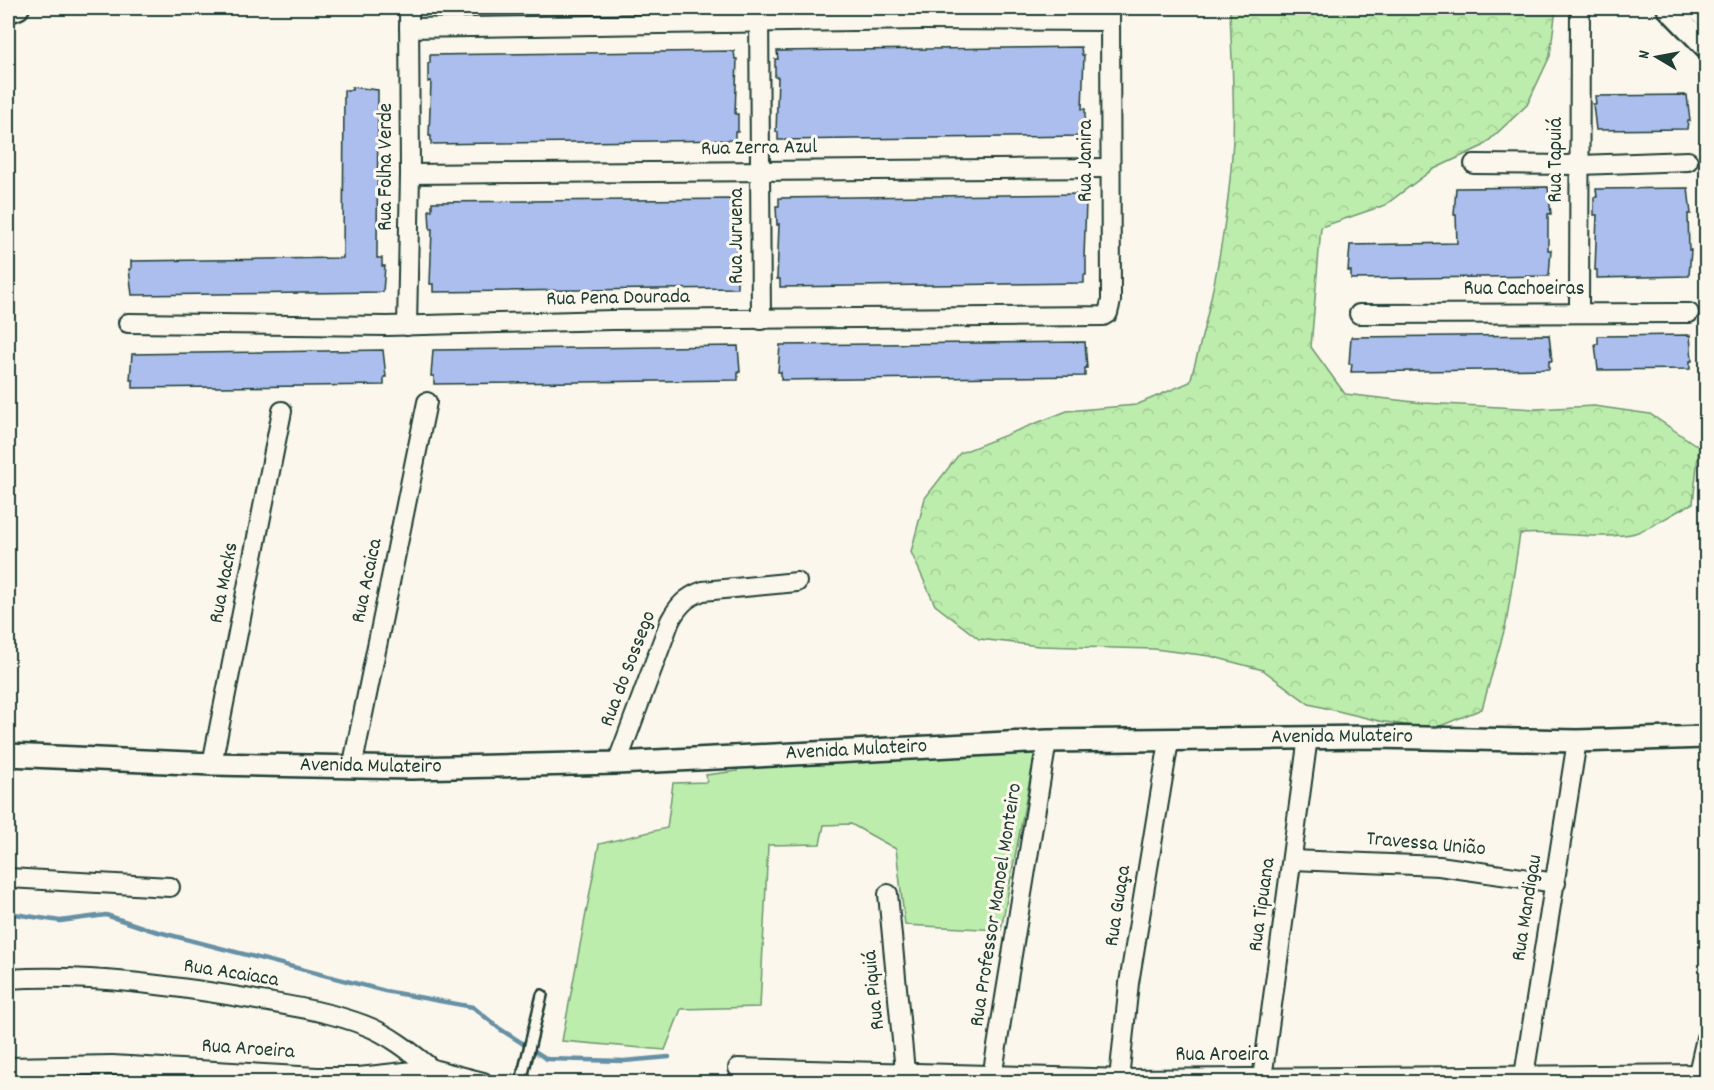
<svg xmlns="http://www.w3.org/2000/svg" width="1714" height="1090" font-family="Dekko,sans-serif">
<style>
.forest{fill:url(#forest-crowns);stroke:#6e9570;stroke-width:1.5}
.garden{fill:#bdedac;stroke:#6e9570;stroke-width:1.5}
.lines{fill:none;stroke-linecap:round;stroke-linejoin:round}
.stream{stroke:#6690a5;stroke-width:4.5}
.building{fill:#abbeed;stroke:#1f3d34;stroke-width:1.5}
.service-casing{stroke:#1f3d34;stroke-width:14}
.minor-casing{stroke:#1f3d34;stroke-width:22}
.tertiary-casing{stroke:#1f3d34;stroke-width:26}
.service{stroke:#fbf7ec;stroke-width:9}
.minor{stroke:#fbf7ec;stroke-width:18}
.tertiary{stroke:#fbf7ec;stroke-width:21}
.labels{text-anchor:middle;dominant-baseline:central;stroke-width:6;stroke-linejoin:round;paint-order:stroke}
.street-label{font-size:21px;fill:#1f3d34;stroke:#fbf7ec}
</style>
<defs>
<pattern id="forest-crowns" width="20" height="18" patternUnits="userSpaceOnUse" patternTransform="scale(1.5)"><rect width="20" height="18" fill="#bdedac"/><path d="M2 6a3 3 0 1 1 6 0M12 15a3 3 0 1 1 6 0" fill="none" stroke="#a2cc95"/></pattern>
</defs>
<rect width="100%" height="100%" fill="#fbf7ec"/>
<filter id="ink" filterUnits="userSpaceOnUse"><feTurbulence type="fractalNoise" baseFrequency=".0167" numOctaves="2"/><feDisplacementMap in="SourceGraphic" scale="12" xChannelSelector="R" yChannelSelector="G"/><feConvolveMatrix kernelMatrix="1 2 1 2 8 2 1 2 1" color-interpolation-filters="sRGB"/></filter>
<g filter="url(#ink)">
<path class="forest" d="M 1230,8 L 1556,8 L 1550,56 L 1527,105 L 1483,146 L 1432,170 L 1385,205 L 1321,227 L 1311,347 L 1345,394 L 1423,403 L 1536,409 L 1594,406 L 1650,414 L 1699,447 L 1693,503 C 1676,511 1648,531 1631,534 C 1594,540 1557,531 1520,534 L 1506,624 L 1482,709 L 1433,729 L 1379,721 L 1309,704 L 1263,670 L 1210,656 L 1154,649 L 1039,646 L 979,639 L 935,605 L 911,552 L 925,498 L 960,453 L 1067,411 L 1136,405 L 1190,382 C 1212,304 1229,221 1233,140 C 1235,96 1231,51 1230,8 Z"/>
<polygon class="garden" points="1035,752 1001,930 905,925 896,849 851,824 824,825 820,844 768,845 760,1007 681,1009 665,1050 562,1041 599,844 667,828 673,783 707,782 706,775 737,771 739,762"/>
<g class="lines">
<polyline class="stream" points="8,913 60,921 106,915 151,930 385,991 473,1007 500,1029 547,1059 624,1061 669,1057"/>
</g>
<g class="building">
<polygon points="1081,47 1082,55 1084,55 1082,109 1085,109 1085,128 1082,128 1082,136 778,140 778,132 776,132 778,77 775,77 775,59 778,59 777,51"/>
<polygon points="734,51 735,59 737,59 735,114 738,114 738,132 735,132 735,140 431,144 431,136 429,136 431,81 428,82 428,63 430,63 430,55"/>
<polygon points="352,87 378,90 377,258 382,258 382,266 385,266 383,292 132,295 129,269 131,269 131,261 343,258 344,90 352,90"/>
<polygon points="1687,95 1690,121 1688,121 1687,129 1596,130 1593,104 1596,104 1595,96"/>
<polygon points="1548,187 1551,214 1548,214 1548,250 1551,250 1549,276 1351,279 1351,271 1348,271 1350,245 1457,243 1456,215 1454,215 1456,188"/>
<polygon points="1688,188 1691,214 1688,214 1689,250 1691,250 1689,276 1597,278 1597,270 1595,270 1597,215 1594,215 1594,197 1597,197 1596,189"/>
<polygon points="1083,194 1083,202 1086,202 1084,257 1086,257 1086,275 1084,275 1084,283 780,287 780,279 777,279 779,224 777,225 776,206 779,206 779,198"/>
<polygon points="736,199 736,207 739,207 737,261 739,261 739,280 737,280 737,288 433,292 433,284 430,284 432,229 430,229 429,210 432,210 432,202"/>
<polygon points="1549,335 1552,361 1549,361 1549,369 1351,372 1352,364 1349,364 1351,337"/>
<polygon points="1690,335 1692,361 1690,361 1690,369 1598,370 1595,344 1598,344 1598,336"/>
<polygon points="1085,342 1087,368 1085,368 1085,376 781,380 781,372 778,372 780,345"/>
<polygon points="738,346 740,372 738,372 738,380 434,384 434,376 431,376 433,350"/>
<polygon points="383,350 386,377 384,377 384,385 133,388 133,380 130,380 132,354"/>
</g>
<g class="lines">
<g class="service-casing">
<polyline id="service" points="521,1082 542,995"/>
</g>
<g class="minor-casing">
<g id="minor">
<polyline points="759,8 761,320"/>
<polyline points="409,28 922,20 1109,21"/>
<polyline points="1474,164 1580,165 1688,161"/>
<polyline points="410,174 1109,168"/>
<polyline points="1579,312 1580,8"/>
<polyline points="1359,314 1689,313"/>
<polyline points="128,323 387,326 612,320 1103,316 1108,313 1111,301 1110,8"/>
<polyline points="407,326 410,174 409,8"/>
<path d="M 617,763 L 670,621 C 678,606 686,597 703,591 L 797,582"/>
<polyline points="212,764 282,411"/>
<polyline points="352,768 427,402"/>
<polyline points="1292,860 1439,866 1556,883"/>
<polyline points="8,878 170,887"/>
<polyline points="888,894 906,1082"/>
<path d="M 8,979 C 91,974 179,986 262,1001 C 296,1007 330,1012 364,1025 C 389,1034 411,1052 432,1069"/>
<polyline points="8,1067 112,1065 317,1077 359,1077 432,1069 483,1082"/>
<polyline points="738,1068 1127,1079 1706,1074"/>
<polyline points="992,1077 1047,741"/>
<polyline points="1119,1079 1129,983 1169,741"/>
<polyline points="1262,1079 1308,737"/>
<polyline points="1523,1082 1577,741"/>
<polyline points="1696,1082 1706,1038"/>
</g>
</g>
<g class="tertiary-casing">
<g id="tertiary">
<polyline points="1668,8 1706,47"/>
<polyline points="1697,8 1706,17"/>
<polyline points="8,12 18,8"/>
<path id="s1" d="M 8,755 L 212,764 L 411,768 L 617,763 L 1047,741 L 1375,737 L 1577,741 L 1706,737"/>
</g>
</g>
<use href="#service" class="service"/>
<use href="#minor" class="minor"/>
<use href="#tertiary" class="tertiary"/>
</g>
</g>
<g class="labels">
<g class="street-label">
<text transform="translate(759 149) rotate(-1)">Rua Zerra Azul</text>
<text transform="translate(1557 160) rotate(-90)">Rua Tapuiá</text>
<text transform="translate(1087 161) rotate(-90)">Rua Janira</text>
<text transform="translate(387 167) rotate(-90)">Rua Folha Verde</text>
<text transform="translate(738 236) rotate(-90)">Rua Juruena</text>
<text x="1524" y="290">Rua Cachoeiras</text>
<text transform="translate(618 299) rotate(-1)">Rua Pena Dourada</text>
<text transform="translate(368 581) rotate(-78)">Rua Acaica</text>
<text transform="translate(225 583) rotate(-79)">Rua Macks</text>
<text transform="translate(629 669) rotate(-69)">Rua do Sossego</text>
<text stroke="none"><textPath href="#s1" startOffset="1335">Avenida Mulateiro</textPath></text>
<text stroke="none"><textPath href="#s1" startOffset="849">Avenida Mulateiro</textPath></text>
<text stroke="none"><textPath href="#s1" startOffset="363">Avenida Mulateiro</textPath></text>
<text transform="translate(1426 845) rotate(5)">Travessa União</text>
<text transform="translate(997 905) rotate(-81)">Rua Professor Manoel Monteiro</text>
<text transform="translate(1263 905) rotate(-82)">Rua Tipuana</text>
<text transform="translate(1119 906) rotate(-81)">Rua Guaça</text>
<text transform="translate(1528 908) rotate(-81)">Rua Mandigau</text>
<text transform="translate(231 974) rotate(9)">Rua Acaiaca</text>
<text transform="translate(875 990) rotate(-96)">Rua Piquiá</text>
<text transform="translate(248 1050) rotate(4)">Rua Aroeira</text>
<text x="1222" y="1056">Rua Aroeira</text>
</g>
</g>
<rect width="1714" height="1090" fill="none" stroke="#fbf7ec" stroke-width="30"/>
<rect x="15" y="15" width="1684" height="1060" fill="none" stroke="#1f3d34" stroke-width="2" filter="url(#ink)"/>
<g transform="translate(1657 57) rotate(280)" stroke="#fbf7ec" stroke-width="4.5" paint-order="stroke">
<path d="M0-4.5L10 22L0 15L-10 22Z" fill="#1f3d34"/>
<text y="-9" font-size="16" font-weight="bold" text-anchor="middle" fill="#1f3d34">N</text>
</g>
</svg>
